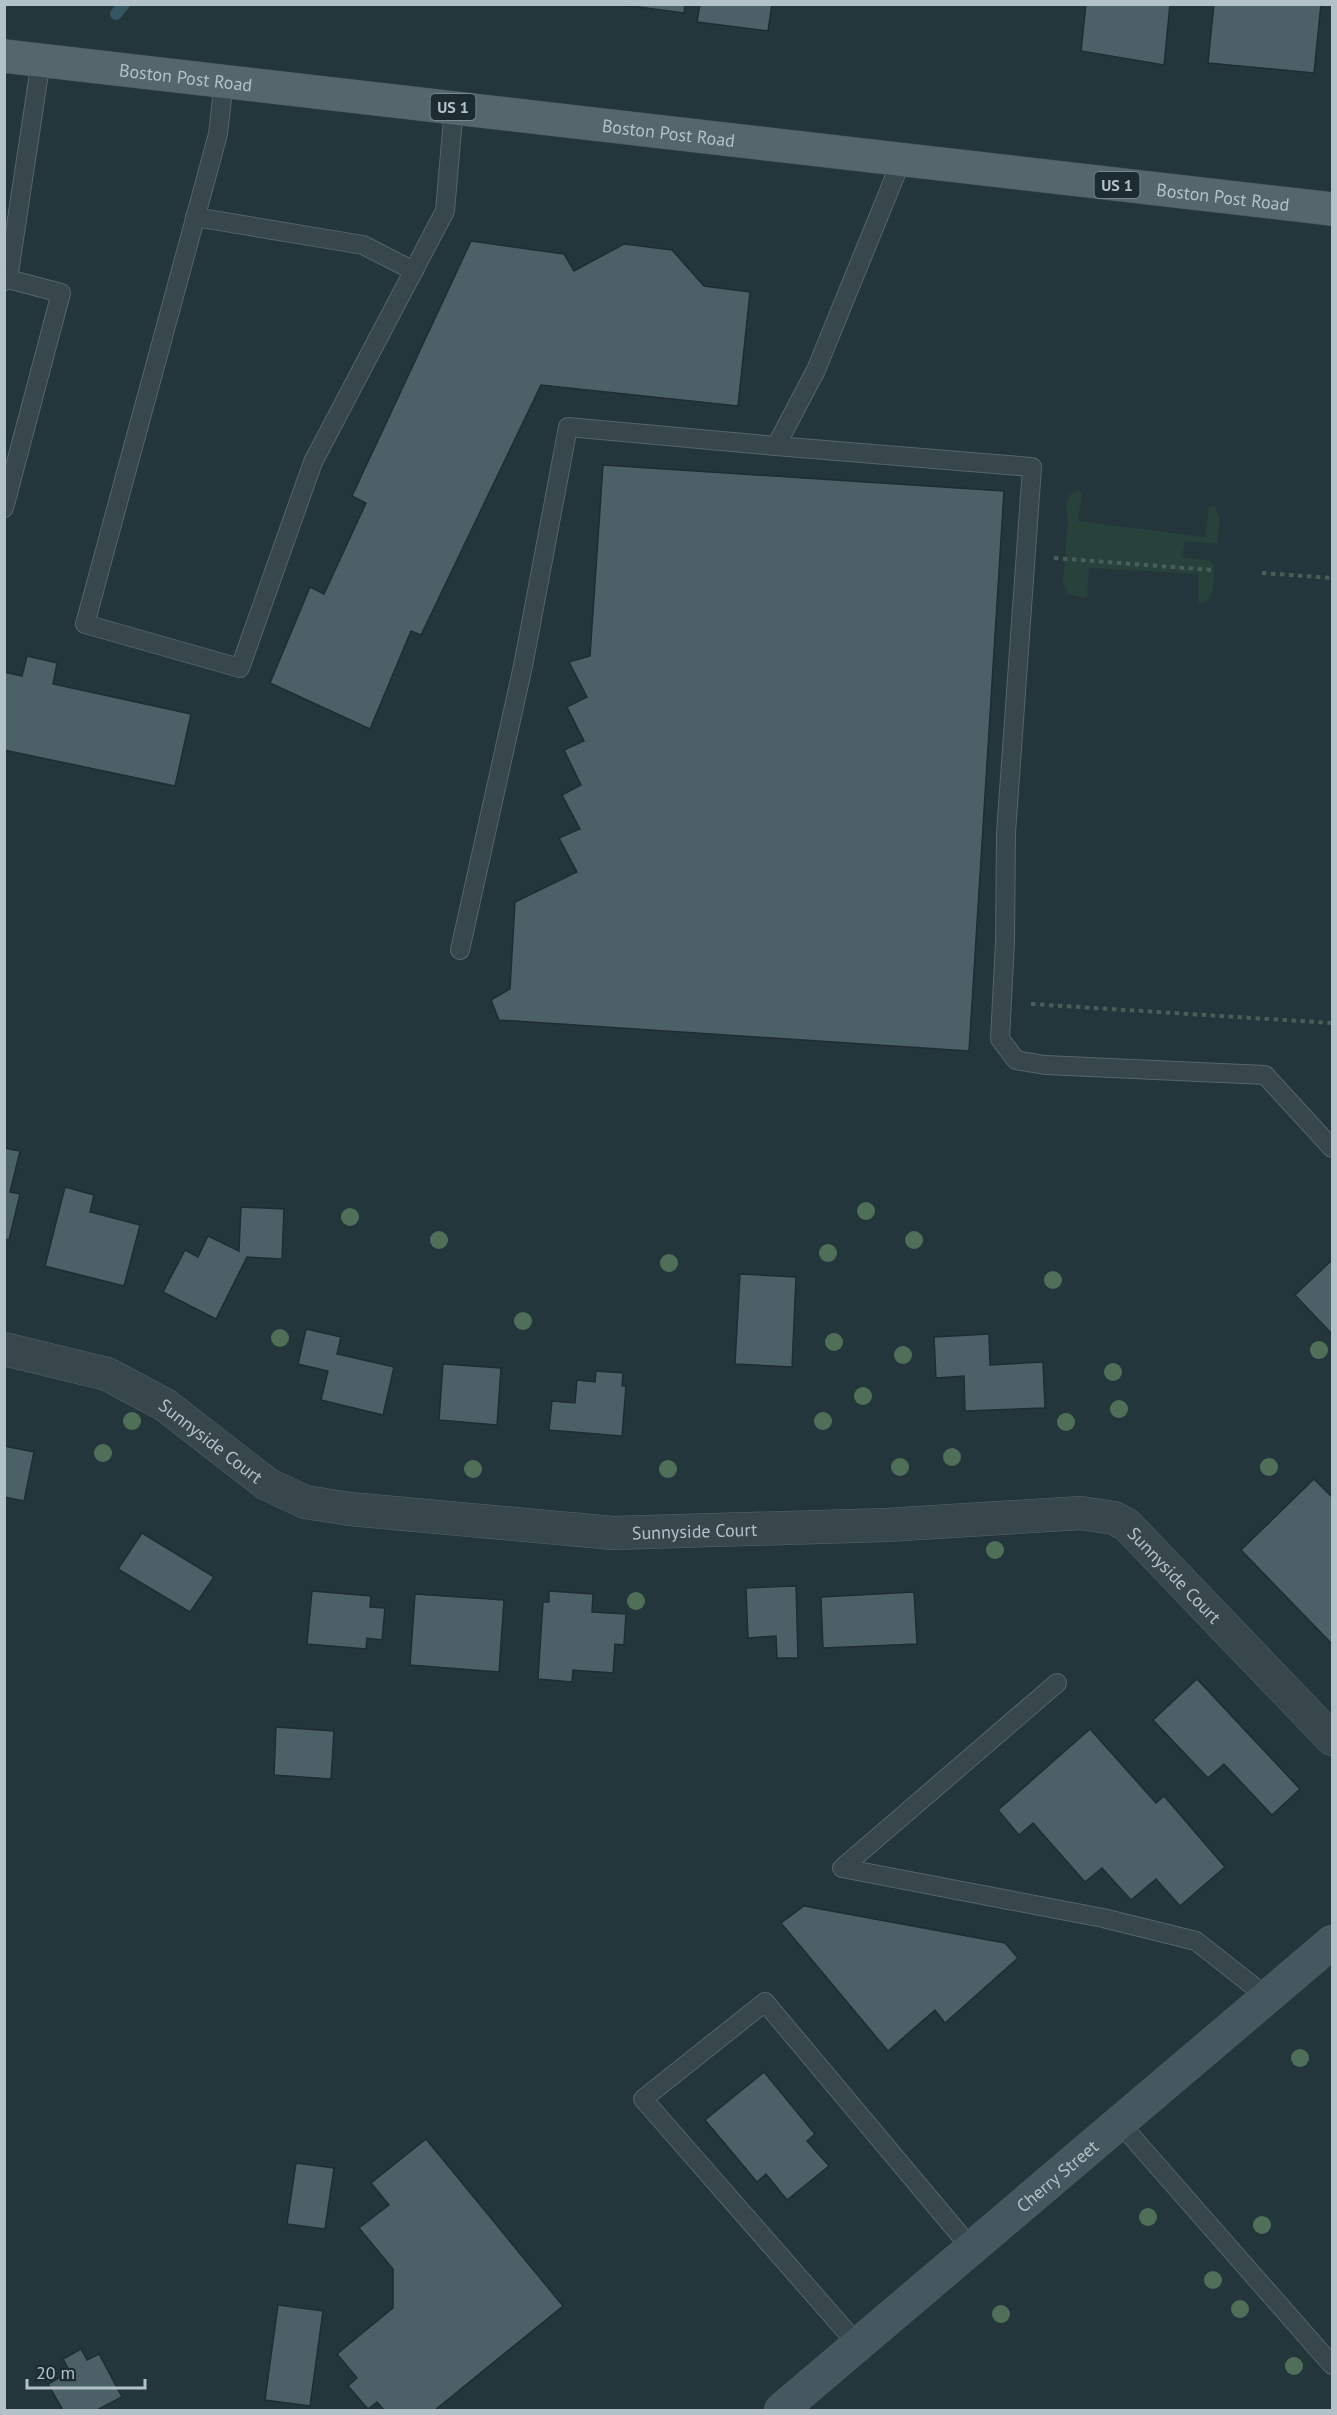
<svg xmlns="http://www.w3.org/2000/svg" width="1337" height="2415" font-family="'PT Sans',sans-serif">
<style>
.green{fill:#28413a}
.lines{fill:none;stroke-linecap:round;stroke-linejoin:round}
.stream{stroke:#355661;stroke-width:12}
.building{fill:#4c6167;stroke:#1e2e33;stroke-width:1.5}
.lane-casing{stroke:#55656a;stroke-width:20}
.street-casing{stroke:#55656a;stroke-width:34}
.secondary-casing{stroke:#55656a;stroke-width:34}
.primary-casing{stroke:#435358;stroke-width:34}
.path{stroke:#475e59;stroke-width:4;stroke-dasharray:4.5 4.5;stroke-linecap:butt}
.lane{stroke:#37474c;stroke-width:18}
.street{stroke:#37474c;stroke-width:33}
.secondary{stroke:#45575f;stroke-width:33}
.primary{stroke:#55666c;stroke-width:33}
.tree{fill:#506f59}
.labels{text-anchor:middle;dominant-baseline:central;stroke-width:4.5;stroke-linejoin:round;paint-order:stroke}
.shield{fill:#1c2c31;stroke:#85959b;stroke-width:1.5}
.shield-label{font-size:16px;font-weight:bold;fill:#b2c2c8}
.street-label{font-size:18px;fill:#b2c2c8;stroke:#1c2c31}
</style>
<rect width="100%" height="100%" fill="#23363c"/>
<path class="green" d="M 1078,490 L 1082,493 L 1078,521 L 1205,537 L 1209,508 L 1215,506 L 1220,519 L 1217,544 L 1185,541 L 1182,557 L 1211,561 L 1214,566 C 1213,580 1216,598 1201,604 L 1198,601 L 1198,574 L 1089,568 L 1087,596 L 1084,598 L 1068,594 L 1063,583 L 1068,520 L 1066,504 L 1070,495 Z"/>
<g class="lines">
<polyline class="stream" points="116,14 124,4"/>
</g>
<g class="building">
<polygon points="616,4 685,4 684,13"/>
<polygon points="700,4 772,4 768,31 697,22"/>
<polygon points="1086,4 1170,4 1164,65 1081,51"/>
<polygon points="1214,4 1321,4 1314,73 1208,63"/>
<polygon points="471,241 564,254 574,271 624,244 672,250 704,286 750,292 738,406 541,385 421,635 411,631 370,729 270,683 310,587 324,594 366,503 352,496"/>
<polygon points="603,465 1004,491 969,1051 499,1020 491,1000 510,989 515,902 577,872 559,838 580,829 562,795 581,785 564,750 584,741 567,707 587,697 569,662 590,656"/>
<polygon points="27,656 57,663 53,684 191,714 175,786 4,750 4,672 22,676"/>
<polygon points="4,1148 20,1151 10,1192 20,1194 9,1240 4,1239"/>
<polygon points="65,1187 94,1195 90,1212 140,1225 124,1286 45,1266"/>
<polygon points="241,1207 284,1209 282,1259 247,1257 216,1319 163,1292 185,1250 198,1257 208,1236 239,1251"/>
<polygon points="1331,1261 1332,1263 1332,1334 1295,1295"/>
<polygon points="740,1274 796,1277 792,1367 735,1364"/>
<polygon points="306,1329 341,1337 337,1354 394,1367 383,1415 321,1400 328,1371 298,1364"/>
<polygon points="989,1334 990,1365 1043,1362 1045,1408 965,1411 964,1376 936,1378 934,1337"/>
<polygon points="443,1364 501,1368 497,1425 439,1420"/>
<polygon points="596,1371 623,1373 622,1386 626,1386 622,1436 549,1430 552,1401 575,1403 577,1380 595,1382"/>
<polygon points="4,1446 34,1452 24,1501 4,1497"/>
<polygon points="1314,1479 1332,1497 1332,1644 1241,1550"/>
<polygon points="142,1533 214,1577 190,1612 118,1569"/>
<polygon points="796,1586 798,1658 777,1658 776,1636 748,1638 746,1588"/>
<polygon points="312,1591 371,1596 370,1607 385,1608 382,1640 367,1638 366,1649 307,1644"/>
<polygon points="549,1591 593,1594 592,1612 626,1614 624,1645 615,1644 613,1673 573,1670 572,1682 538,1679 543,1602 549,1602"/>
<polygon points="914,1592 917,1644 823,1648 821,1597"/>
<polygon points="415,1594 504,1600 499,1672 410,1665"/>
<polygon points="1197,1679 1300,1789 1272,1815 1224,1764 1208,1778 1153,1720"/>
<polygon points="276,1727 334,1731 331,1779 274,1775"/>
<polygon points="1090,1729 1156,1803 1164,1796 1225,1867 1180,1906 1156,1879 1131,1900 1102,1868 1085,1882 1033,1823 1019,1835 998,1810"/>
<polygon points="804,1906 1005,1943 1018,1958 945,2023 935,2010 888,2051 781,1923"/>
<polygon points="764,2072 815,2134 807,2141 829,2166 787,2200 766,2174 757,2182 705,2120"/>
<polygon points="426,2139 563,2306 435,2410 384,2410 377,2402 368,2409 348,2386 357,2378 337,2354 393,2308 393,2269 359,2228 389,2205 371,2183"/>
<polygon points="296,2163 334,2168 325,2229 287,2224"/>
<polygon points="278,2305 323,2311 310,2406 265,2400"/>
<polygon points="81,2349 87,2360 99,2354 122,2397 97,2410 63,2410 48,2384 70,2372 63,2359"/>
</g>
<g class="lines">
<g class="lane-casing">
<g id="lane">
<polyline points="224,81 218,134 85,624 240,668 313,462 445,211 454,107"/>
<polyline points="195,217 363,245 414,271"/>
<polyline points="4,281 8,279 41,60"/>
<polyline points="776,446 1032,467 1006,833 1005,942 1000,1039 1016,1060 1045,1065 1265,1075 1332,1148"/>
<polyline points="4,508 61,293 8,279"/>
<polyline points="460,950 523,666 568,427 776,446 816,370 902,159"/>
<polyline points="1057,1683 842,1868 1103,1918 1196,1941 1267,1997"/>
<polyline points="1119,2122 1332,2365"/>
<polyline points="858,2345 643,2099 765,2002 971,2248"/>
</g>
</g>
<g class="street-casing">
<g id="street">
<path id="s1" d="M 4,1349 L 107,1374 L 165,1405 L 267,1484 L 305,1502 L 350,1509 L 613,1533 L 886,1525 L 1081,1513 L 1114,1518 L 1127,1525 L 1332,1739"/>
</g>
</g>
<g class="secondary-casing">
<g id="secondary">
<path id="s2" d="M 781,2410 L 1332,1942"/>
</g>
</g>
<g class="primary-casing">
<g id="primary">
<path id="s3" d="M 4,56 L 1332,209"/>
</g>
</g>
<g class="path">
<polyline points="1054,558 1212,570"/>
<polyline points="1262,573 1332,578"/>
<polyline points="1031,1004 1332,1023"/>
</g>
<use href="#lane" class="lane"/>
<use href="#street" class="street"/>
<use href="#secondary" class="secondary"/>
<use href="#primary" class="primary"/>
</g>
<g class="tree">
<circle cx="866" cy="1211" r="9"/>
<circle cx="350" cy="1217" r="9"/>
<circle cx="439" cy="1240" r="9"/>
<circle cx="914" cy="1240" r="9"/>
<circle cx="828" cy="1253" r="9"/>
<circle cx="669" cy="1263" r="9"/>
<circle cx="1053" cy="1280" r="9"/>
<circle cx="523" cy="1321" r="9"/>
<circle cx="280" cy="1338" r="9"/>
<circle cx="834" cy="1342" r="9"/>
<circle cx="1319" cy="1350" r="9"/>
<circle cx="903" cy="1355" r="9"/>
<circle cx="1113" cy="1372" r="9"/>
<circle cx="863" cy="1396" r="9"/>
<circle cx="1119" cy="1409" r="9"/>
<circle cx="132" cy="1421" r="9"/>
<circle cx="823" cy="1421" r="9"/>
<circle cx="1066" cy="1422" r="9"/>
<circle cx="103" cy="1453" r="9"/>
<circle cx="952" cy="1457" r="9"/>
<circle cx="900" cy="1467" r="9"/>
<circle cx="1269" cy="1467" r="9"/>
<circle cx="473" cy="1469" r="9"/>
<circle cx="668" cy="1469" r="9"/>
<circle cx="995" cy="1550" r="9"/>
<circle cx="636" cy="1601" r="9"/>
<circle cx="1300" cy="2058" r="9"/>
<circle cx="1148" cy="2217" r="9"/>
<circle cx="1262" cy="2225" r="9"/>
<circle cx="1213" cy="2280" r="9"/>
<circle cx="1240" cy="2309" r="9"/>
<circle cx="1001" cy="2314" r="9"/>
<circle cx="1294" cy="2366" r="9"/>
</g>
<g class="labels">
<g class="shield">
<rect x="430.5" y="94" width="45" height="26" rx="4.5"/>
<rect x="1094.5" y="172" width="45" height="26" rx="4.5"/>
</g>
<g class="shield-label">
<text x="453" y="107">US 1</text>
<text x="1117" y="185">US 1</text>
</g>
<g class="street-label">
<text stroke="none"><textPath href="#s3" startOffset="183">Boston Post Road</textPath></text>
<text stroke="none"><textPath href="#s3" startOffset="669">Boston Post Road</textPath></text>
<text stroke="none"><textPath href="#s3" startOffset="1227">Boston Post Road</textPath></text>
<text stroke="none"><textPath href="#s1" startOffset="230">Sunnyside Court</textPath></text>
<text stroke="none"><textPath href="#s1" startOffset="734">Sunnyside Court</textPath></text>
<text stroke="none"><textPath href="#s1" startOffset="1238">Sunnyside Court</textPath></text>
<text stroke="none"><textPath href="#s2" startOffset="362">Cherry Street</textPath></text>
</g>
</g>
<rect width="1337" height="2415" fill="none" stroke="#b2c2c8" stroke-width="12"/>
<path d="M27 2379v9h118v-9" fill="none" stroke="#b2c2c8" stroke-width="3"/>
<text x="36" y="2379" font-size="18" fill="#b2c2c8" stroke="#1c2c31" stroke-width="4.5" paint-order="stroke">20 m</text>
</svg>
